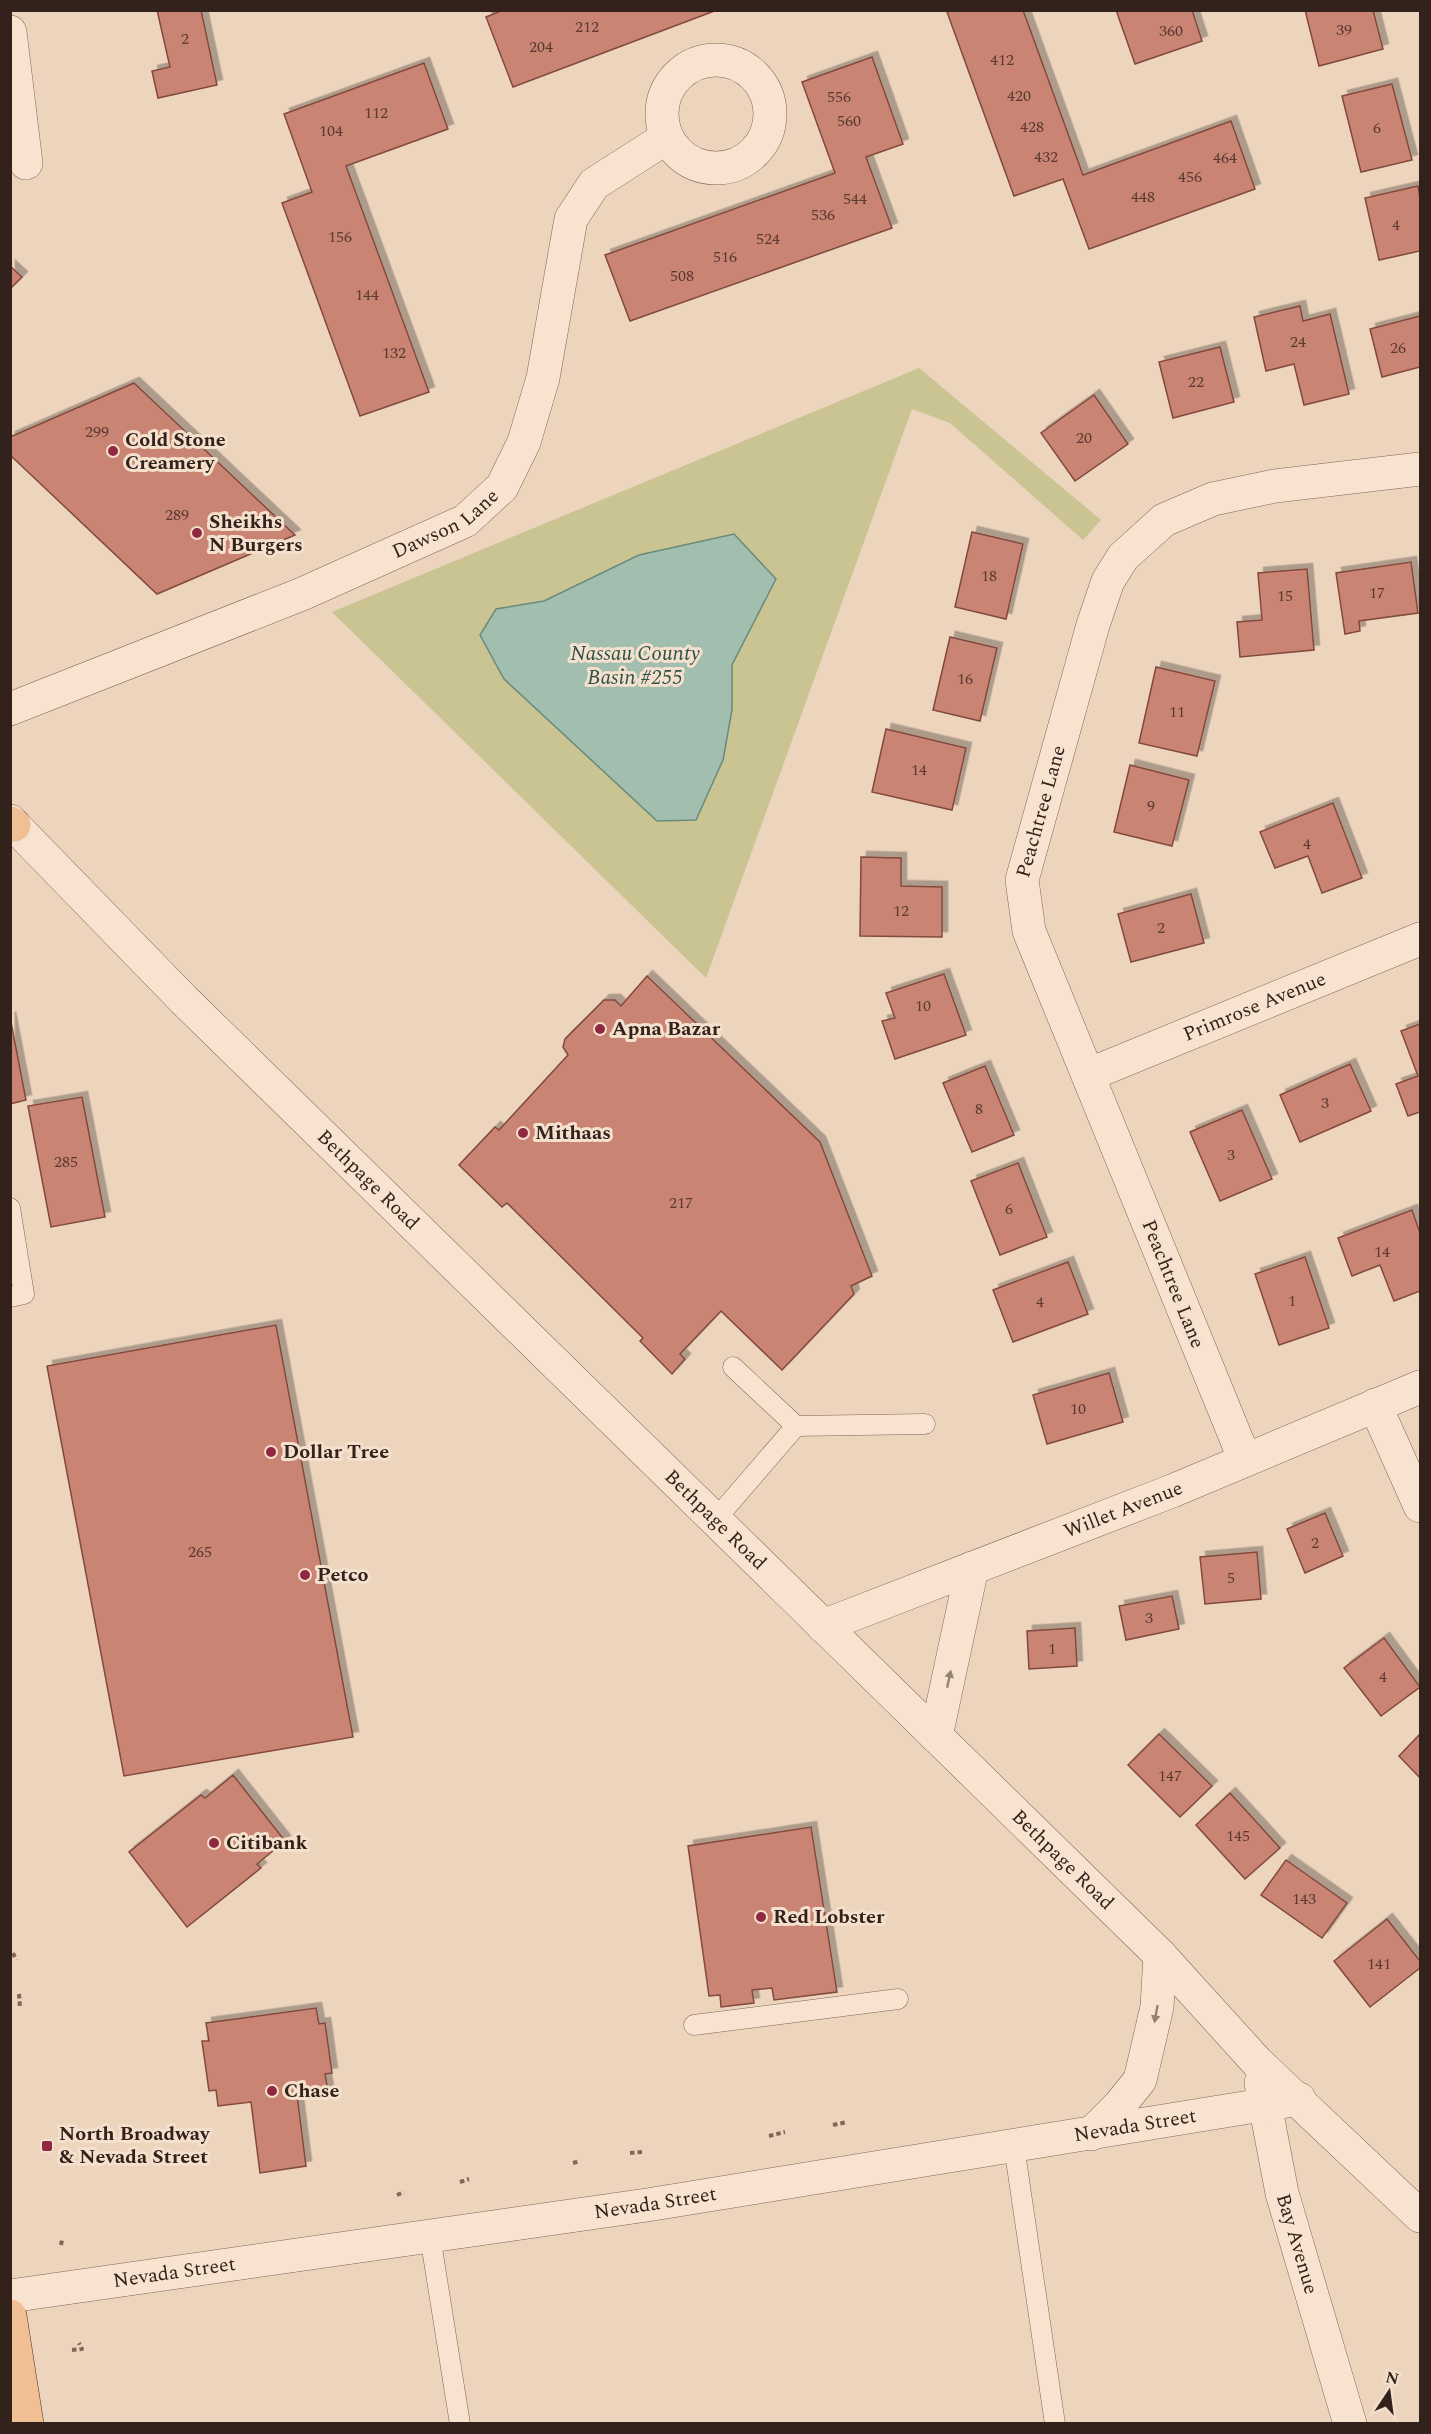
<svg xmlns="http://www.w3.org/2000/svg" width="1431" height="2434" font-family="Spectral,serif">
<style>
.green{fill:#cac392}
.water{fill:#a1beaf;stroke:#698b7b;stroke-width:1.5}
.building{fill:#ca8473;stroke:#82493d;stroke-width:1.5;filter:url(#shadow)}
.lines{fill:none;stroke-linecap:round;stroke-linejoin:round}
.service-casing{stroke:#846557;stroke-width:21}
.minor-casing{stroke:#846557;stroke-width:34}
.primary-casing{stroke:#51342b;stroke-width:34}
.path{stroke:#846557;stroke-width:4;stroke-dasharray:4.5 3;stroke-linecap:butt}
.service{stroke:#f8e3d0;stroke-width:20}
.minor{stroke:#f8e3d0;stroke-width:33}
.primary{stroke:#f0bf94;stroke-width:33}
.oneway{fill:#968276}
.poi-dot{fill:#912841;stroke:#f4e0cc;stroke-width:2}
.labels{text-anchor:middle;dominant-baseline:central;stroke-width:6;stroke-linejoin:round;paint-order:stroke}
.number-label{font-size:16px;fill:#593a31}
.poi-label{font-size:20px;font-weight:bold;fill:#33211b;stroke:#f4e0cc;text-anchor:start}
.street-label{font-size:20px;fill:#33211b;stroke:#f4e0cc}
.water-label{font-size:21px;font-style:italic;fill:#2b5347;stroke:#f4e0cc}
</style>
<defs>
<filter id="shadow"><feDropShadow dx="5.5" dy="-5.5" stdDeviation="0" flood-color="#0004"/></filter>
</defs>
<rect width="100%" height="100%" fill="#ecd4bd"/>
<polygon class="green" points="919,368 1101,520 1083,540 950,423 912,409 706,978 332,612"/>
<polygon class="water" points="734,534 776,579 732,665 732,710 723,760 696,820 657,821 504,679 480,635 496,609 544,601 639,555"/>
<g class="building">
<polygon points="157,10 201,10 217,85 158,98 152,71 170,67"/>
<polygon points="503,10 717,10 513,87 486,17"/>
<polygon points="953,10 1023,10 1083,175 1231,121 1255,189 1089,249 1063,179 1014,196 947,12"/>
<polygon points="1116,10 1192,10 1202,41 1135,64"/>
<polygon points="1305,10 1373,10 1383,49 1319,66"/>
<polygon points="872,57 903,144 866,157 892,228 630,321 605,255 835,173 802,82"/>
<polygon points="424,63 448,129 346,166 429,392 360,416 282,203 312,192 284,114"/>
<polygon points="1392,84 1412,160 1361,172 1342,96"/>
<polygon points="1418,186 1420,198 1420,251 1379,260 1365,198"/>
<polygon points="10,266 22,277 10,289"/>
<polygon points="1300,306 1303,321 1330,314 1349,394 1304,405 1294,364 1266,371 1254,317"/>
<polygon points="1420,316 1420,367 1382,377 1370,329"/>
<polygon points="1220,347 1234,402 1173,418 1159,362"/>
<polygon points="134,383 295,535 157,594 10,455 10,437"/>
<polygon points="1094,395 1128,444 1075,481 1041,433"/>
<polygon points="972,532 1023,544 1006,619 955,607"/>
<polygon points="1411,562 1418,613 1359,621 1360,631 1345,634 1336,573"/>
<polygon points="1307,569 1314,650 1240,657 1237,622 1262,620 1258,573"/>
<polygon points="950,637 997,648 980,721 933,710"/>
<polygon points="1156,667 1215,681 1197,756 1139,743"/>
<polygon points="886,729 966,748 952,810 872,792"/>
<polygon points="1130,765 1189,780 1172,846 1114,832"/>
<polygon points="1333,803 1362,878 1322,893 1308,856 1275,868 1260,832"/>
<polygon points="861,857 901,858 901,886 942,887 942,937 860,936"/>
<polygon points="1191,894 1204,943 1131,962 1118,914"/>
<polygon points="944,974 966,1035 895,1059 882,1021 895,1018 886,993"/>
<polygon points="647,976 820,1142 872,1276 851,1286 854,1294 782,1370 721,1311 680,1354 685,1359 672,1374 640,1341 643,1338 507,1203 502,1207 459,1165 495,1127 499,1130 568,1055 563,1047 565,1039 604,1000 615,1000 621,1006"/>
<polygon points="10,1017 26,1100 10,1104"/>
<polygon points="1420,1024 1420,1112 1408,1116 1396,1084 1418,1076 1401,1031"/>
<polygon points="1350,1064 1371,1111 1300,1142 1280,1095"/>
<polygon points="985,1066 1014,1135 972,1152 943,1083"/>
<polygon points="82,1097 105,1217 51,1227 28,1106"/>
<polygon points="1242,1110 1272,1179 1220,1201 1190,1132"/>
<polygon points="1018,1163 1047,1237 1000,1255 971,1181"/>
<polygon points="1412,1210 1420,1233 1420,1291 1394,1301 1380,1265 1352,1276 1338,1238"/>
<polygon points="1305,1257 1329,1328 1279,1345 1255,1274"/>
<polygon points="1068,1262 1088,1314 1013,1342 993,1290"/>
<polygon points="276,1325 353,1737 124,1776 47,1366"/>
<polygon points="1109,1373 1123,1422 1047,1444 1033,1395"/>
<polygon points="1325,1513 1343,1556 1305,1573 1287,1529"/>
<polygon points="1257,1552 1261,1599 1205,1604 1200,1557"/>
<polygon points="1172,1596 1179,1629 1126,1640 1119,1606"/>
<polygon points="1075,1628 1077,1666 1029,1669 1027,1631"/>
<polygon points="1384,1638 1420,1687 1381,1716 1344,1668"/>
<polygon points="1159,1734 1212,1786 1180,1817 1128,1765"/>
<polygon points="1420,1734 1420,1778 1399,1756"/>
<polygon points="233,1775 285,1841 257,1864 261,1868 187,1927 129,1852 201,1795 205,1798"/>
<polygon points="1230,1793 1280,1848 1245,1879 1196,1825"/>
<polygon points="811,1827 837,1992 774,2000 772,1988 752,1990 754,2003 721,2007 720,1995 709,1996 688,1846"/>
<polygon points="1286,1860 1347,1903 1322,1938 1261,1895"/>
<polygon points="1387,1919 1420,1961 1420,1968 1370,2007 1334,1961"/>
<polygon points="316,2008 319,2024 325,2023 332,2073 325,2074 328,2091 297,2095 306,2166 260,2173 251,2102 218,2106 216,2090 209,2091 202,2041 209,2041 206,2023"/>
</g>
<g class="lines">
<g class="service-casing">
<g id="service">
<polyline points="10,1208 24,1294 10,1297"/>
<polyline points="796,1426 925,1424"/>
<polyline points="715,1520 796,1426 733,1367"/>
<polyline points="694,2025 898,1999"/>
<polyline points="1014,2146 1055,2424"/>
<polyline points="430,2236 460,2424"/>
</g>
</g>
<g class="minor-casing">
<g id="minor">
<polyline points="10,32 26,163"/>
<circle cx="716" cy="114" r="54"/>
<path id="s1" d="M 10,709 L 302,594 L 465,521 L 502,487 L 524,442 L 543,378 L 571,219 L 594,184 L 666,138"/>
<path id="s2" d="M 10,821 L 184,1000 L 1160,1955 L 1257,2062 L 1420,2216"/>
<path id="s3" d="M 1088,1075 L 1420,939"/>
<polyline points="1375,1405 1420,1506"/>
<path id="s4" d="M 1245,1460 L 1029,931 L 1022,880 L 1093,625 L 1108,581 L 1123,557 L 1164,520 L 1213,499 L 1275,486 L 1420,469"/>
<path id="s5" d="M 823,1626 L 1172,1491 L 1420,1387"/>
<polyline points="936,1736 972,1568"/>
<path id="s6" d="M 1261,2083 L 1282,2193 L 1350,2424"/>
<polyline points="1091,2134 1119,2106 1140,2080 1157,2007 1160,1955"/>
<path id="s7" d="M 10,2296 L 647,2205 L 1299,2099"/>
</g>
</g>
<g class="primary-casing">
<g id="primary">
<polyline points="10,823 14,825"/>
<polyline points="10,2316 27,2424"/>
</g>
</g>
<g class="path">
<polyline points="13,1953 16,1960"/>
<polyline points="19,1994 20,2008"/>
<polyline points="833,2125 847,2122"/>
<polyline points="769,2136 785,2132"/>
<polyline points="630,2153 642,2152"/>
<polyline points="573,2163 580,2161"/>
<polyline points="460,2182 469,2179"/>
<polyline points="397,2195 404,2192"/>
<polyline points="61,2245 62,2240"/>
<polyline points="72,2350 82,2349 79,2343"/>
</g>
<use href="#service" class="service"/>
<use href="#minor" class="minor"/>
<use href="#primary" class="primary"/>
</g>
<defs><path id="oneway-solid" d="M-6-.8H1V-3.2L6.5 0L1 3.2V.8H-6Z" transform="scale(1.5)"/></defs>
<g class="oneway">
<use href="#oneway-solid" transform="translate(949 1679) rotate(-78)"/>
<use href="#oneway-solid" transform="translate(1156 2014) rotate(100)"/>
</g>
<g class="poi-dot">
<circle cx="113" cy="451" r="6"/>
<circle cx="197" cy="533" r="6"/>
<circle cx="600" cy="1029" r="6"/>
<circle cx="523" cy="1133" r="6"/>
<circle cx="271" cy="1452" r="6"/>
<circle cx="305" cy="1575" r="6"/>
<circle cx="214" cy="1843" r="6"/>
<circle cx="761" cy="1917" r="6"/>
<circle cx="272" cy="2091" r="6"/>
<rect x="41" y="2140" width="12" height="12" rx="3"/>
</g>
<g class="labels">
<g class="number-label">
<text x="587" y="27">212</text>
<text x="1344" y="30">39</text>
<text x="1171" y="31">360</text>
<text x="185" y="39">2</text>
<text x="541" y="47">204</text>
<text x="1002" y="60">412</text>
<text x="1019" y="96">420</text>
<text x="839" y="97">556</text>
<text x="376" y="113">112</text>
<text x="849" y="121">560</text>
<text x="1032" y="127">428</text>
<text x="1377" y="128">6</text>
<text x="331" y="131">104</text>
<text x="1046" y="157">432</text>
<text x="1225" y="158">464</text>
<text x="1190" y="177">456</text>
<text x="1143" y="197">448</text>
<text x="855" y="199">544</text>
<text x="823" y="215">536</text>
<text x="1396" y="225">4</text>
<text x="340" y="237">156</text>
<text x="768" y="239">524</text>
<text x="725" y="257">516</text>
<text x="682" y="276">508</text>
<text x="367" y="295">144</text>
<text x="1298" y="342">24</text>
<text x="1398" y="348">26</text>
<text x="394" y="353">132</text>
<text x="1196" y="382">22</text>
<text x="97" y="432">299</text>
<text x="1084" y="438">20</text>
<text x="177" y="515">289</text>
<text x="989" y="576">18</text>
<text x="1377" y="593">17</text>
<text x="1285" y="596">15</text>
<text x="965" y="679">16</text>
<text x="1177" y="712">11</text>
<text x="919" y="770">14</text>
<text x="1151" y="806">9</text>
<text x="1307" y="844">4</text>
<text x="901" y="911">12</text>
<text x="1161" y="928">2</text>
<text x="923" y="1006">10</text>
<text x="1325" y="1103">3</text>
<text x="979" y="1109">8</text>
<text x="1231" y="1155">3</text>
<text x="66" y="1162">285</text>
<text x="681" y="1203">217</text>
<text x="1009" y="1209">6</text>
<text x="1382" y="1252">14</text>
<text x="1292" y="1301">1</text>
<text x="1040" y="1302">4</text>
<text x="1078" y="1409">10</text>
<text x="1315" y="1543">2</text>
<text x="200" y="1552">265</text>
<text x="1231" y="1578">5</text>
<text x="1149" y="1618">3</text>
<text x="1052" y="1649">1</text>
<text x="1383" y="1677">4</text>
<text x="1170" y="1776">147</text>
<text x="1238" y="1836">145</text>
<text x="1304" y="1899">143</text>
<text x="1379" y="1964">141</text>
</g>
<g class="poi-label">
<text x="125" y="440">Cold Stone<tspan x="125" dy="23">Creamery</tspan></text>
<text x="209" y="522">Sheikhs<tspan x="209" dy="23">N Burgers</tspan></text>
<text x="612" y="1029">Apna Bazar</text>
<text x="535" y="1133">Mithaas</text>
<text x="283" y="1452">Dollar Tree</text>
<text x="317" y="1575">Petco</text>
<text x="226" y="1843">Citibank</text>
<text x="773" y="1917">Red Lobster</text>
<text x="284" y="2091">Chase</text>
<text x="59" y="2134">North Broadway<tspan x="59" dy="23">&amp; Nevada Street</tspan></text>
</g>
<g class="street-label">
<text stroke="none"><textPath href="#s1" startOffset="474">Dawson Lane</textPath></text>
<text stroke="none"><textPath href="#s4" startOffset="694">Peachtree Lane</textPath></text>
<text stroke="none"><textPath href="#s3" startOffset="180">Primrose Avenue</textPath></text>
<text stroke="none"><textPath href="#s2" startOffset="507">Bethpage Road</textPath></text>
<text transform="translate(1173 1284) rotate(68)">Peachtree Lane</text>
<text stroke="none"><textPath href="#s5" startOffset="322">Willet Avenue</textPath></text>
<text stroke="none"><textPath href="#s2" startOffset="993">Bethpage Road</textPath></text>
<text stroke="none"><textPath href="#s2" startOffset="1479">Bethpage Road</textPath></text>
<text stroke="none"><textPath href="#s7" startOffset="1138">Nevada Street</textPath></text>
<text stroke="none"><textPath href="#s7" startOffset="652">Nevada Street</textPath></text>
<text stroke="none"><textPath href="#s6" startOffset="165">Bay Avenue</textPath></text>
<text stroke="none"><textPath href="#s7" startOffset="166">Nevada Street</textPath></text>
</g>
<g class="water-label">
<text x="635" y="654">Nassau County<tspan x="635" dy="24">Basin #255</tspan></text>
</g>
</g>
<rect width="1431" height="2434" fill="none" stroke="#33211b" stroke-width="24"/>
<g transform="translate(1389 2392) rotate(13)" stroke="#f4e0cc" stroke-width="4.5" paint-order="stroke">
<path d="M0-4.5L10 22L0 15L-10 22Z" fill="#33211b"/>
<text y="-9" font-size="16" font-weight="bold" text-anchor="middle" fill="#33211b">N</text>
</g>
</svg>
